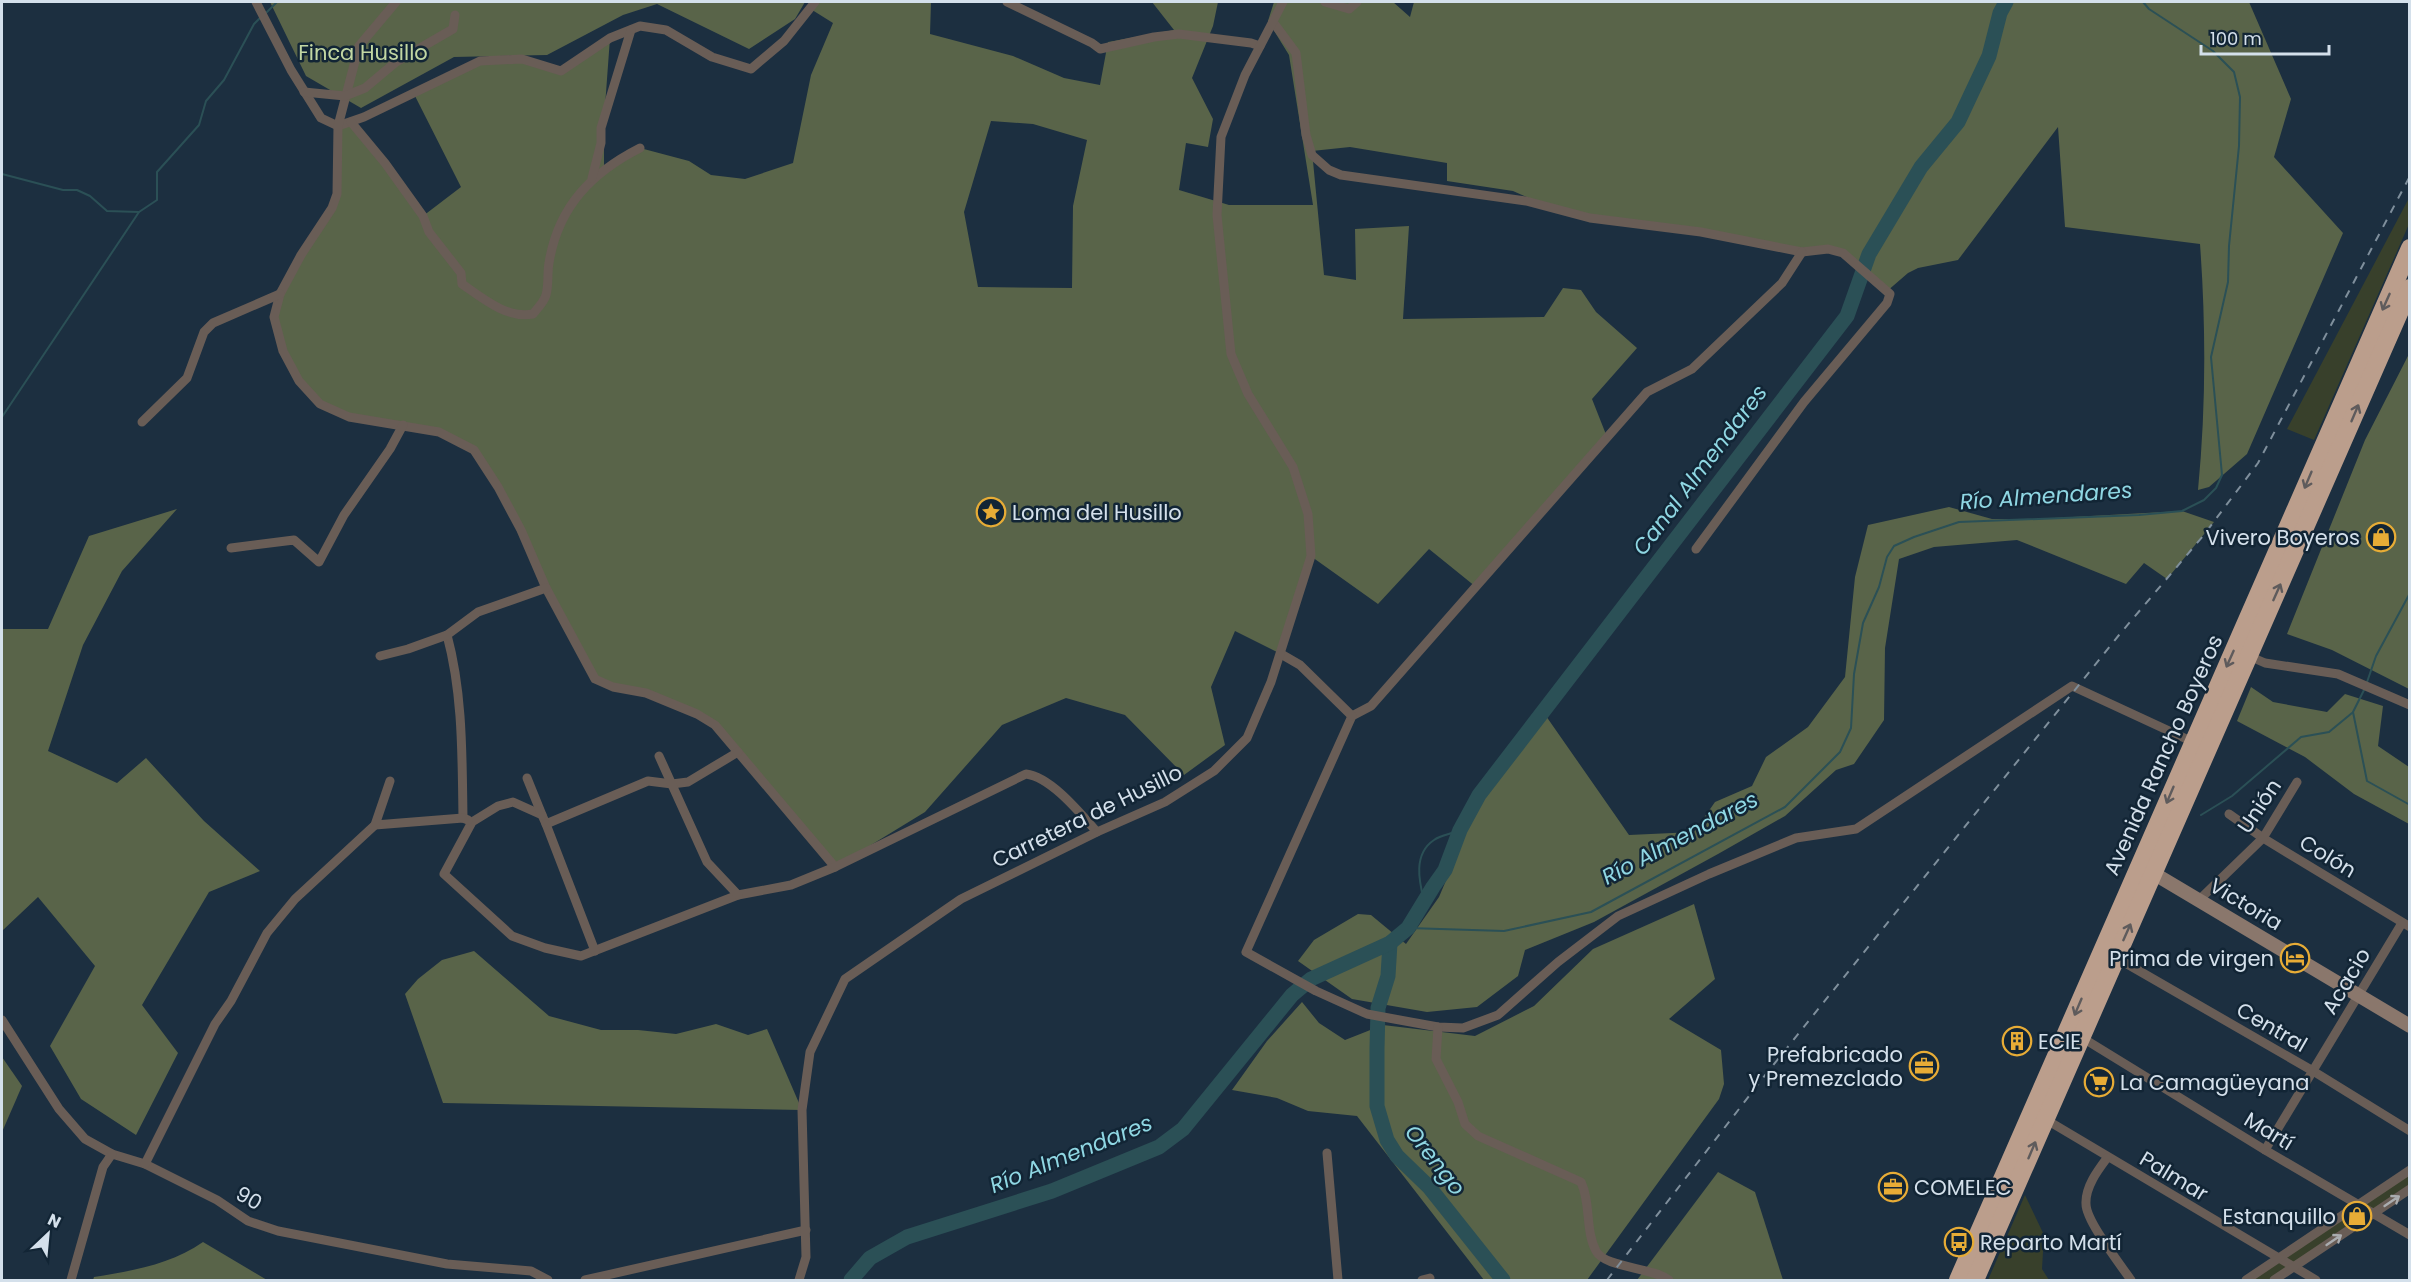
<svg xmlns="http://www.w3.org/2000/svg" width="2411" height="1282" font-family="Poppins,sans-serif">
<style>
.green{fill:#38402b}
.forest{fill:#596449;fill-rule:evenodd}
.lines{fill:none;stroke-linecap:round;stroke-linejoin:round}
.stream{stroke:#2b5056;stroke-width:2}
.river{stroke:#2b5056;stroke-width:15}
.street{stroke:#695d56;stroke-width:9}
.secondary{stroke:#8a776c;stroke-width:14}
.highway{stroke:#bb9e8c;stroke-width:18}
.rail{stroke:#7f8f9c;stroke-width:2;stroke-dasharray:8 8;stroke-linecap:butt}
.oneway{stroke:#5e5b5c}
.oneway2{stroke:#a9acaf}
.labels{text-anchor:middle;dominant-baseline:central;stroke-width:5;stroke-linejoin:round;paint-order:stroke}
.park-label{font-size:21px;fill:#c2d7a3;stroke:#122535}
.poi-label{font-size:21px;fill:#d4e0eb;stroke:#122535;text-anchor:start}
.street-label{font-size:21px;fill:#d4e0eb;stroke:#122535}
.water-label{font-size:22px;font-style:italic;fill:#8fd7e3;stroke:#122535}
</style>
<rect width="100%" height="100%" fill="#1c2f40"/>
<g class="green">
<polygon points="2409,198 2409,224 2314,440 2287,429"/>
<polygon points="2409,1173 2409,1186 2268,1280 2251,1280"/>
<polygon points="2025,1195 2044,1235 2042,1269 2049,1280 1988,1280"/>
</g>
<g class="forest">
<polygon points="270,2 805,2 795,19 749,49 657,4 623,15 547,55 454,57 361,108 306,76"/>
<path d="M 815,2 L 931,2 L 930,34 L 1013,56 L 1064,78 L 1100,85 L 1108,42 L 1174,30 L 1152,2 L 1218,2 L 1213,26 L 1192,78 L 1213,119 L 1208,147 L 1186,143 L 1179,190 L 1229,205 L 1313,205 L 1289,55 L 1268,21 L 1274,2 L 1393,2 L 1410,17 L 1414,2 L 2249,2 L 2291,99 L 2274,157 L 2343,233 L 2247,454 L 2209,487 L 2198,490 C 2206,408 2206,326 2200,244 L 2065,227 L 2058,127 L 1958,260 L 1918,268 L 1908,273 L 1886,292 L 1842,253 L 1802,252 L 1554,209 L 1513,191 L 1447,181 L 1447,163 L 1350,147 L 1312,151 L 1324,275 L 1356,280 L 1355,229 L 1409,226 L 1403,319 L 1544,317 L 1563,288 L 1581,290 L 1596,312 L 1637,348 L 1592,399 L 1607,437 L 1476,587 L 1429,549 L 1378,604 L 1312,557 L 1281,654 L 1235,631 L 1211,687 L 1225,745 L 1184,775 L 1125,715 L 1066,698 L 1002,725 L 925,812 L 835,867 L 715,725 L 697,714 L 595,679 L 521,530 L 474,450 L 439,432 L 349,417 L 320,404 L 299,381 L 274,317 L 280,294 L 332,208 L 338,126 L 351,122 L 423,216 L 461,187 L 414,94 L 480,61 L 522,59 L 561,71 L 610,38 L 604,120 L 604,169 L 640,148 L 689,161 L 711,175 L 745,179 L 793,163 L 811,75 L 833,23 L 809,8 ZM 991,121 L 1033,124 L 1087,140 L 1073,206 L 1072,288 L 978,287 L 964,212 Z"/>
<polygon points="2409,354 2409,689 2332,650 2287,634 2365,440"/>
<polygon points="1949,507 1992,519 2036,519 2182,511 2214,522 2167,579 2144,563 2126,584 2017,540 1934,547 1899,559 1885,648 1884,720 1854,764 1836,770 1785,816 1718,854 1594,922 1525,950 1518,976 1477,1007 1427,1012 1352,999 1298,961 1314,940 1358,914 1371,915 1406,944 1439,897 1470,824 1489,789 1546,716 1629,835 1694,832 1715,802 1752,786 1766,757 1808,727 1845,677 1855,577 1868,525"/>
<polygon points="177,509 122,571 83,645 48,751 117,783 146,758 204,821 260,871 209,892 142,1005 178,1053 136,1135 81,1099 50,1046 95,966 38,897 2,931 2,629 48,629 89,536"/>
<polygon points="2251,687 2273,702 2327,712 2345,694 2383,706 2378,746 2409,767 2409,824 2354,794 2305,757 2237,721"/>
<polygon points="1694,904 1715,979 1669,1019 1721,1050 1724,1084 1719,1099 1587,1280 1484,1280 1357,1116 1308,1111 1277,1098 1232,1090 1267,1041 1302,1002 1319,1023 1345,1040 1383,1025 1475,1036 1534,1006 1593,949"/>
<polygon points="474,951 549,1016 601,1030 638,1030 676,1034 716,1024 748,1035 767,1029 802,1110 443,1103 405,994 418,979 442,960"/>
<polygon points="2,1057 22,1086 2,1132"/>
<polygon points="1718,1172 1755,1192 1783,1280 1637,1280"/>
<path d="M 203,1242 L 267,1280 L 93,1280 L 94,1277 C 132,1271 172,1264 203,1242 Z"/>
</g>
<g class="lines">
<g class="stream">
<polyline points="264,15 277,2"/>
<polyline points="2,174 63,190 77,190 90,196 107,211 139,212"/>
<polyline points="2,417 139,212 157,200 157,172 199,125 206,101 224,80 254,24 260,18"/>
<polyline points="2366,685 2376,656 2410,593"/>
<polyline points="2364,690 2353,712 2367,781 2410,805"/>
<polyline points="2201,815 2232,796 2301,737 2329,732 2352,713"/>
<path d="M 1424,901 C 1419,881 1413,854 1434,840 C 1441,835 1452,834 1460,830"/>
<polyline points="1408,928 1504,931 1591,912 1785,807 1840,752 1851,728 1854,674 1863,623 1879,587 1887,557 1894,546 1914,537 1959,522 2139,515 2182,511 2204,500 2216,488 2222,475 2211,357 2228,282 2229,246 2239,146 2240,97 2234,72 2213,51 2149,9 2143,2"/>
</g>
<g class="river">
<polyline points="1390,943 1388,976 1378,1008 1377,1049 1377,1106 1387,1140 1397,1156 1429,1187 1503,1280"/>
<polyline points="851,1280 870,1258 907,1237 1052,1191 1159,1147 1183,1129 1292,995 1311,979 1390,943 1408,928 1433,887 1445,870 1460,830 1479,795 1847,316 1869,254 1921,167 1958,122 1989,56 2000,13 2006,2"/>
</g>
<g class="street">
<polyline points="256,2 291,70 321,118 338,126 364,117 480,61 522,59 561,71 610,38 640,26 666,30 712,57 751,69 784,41 815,2"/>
<polyline points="396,2 359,46 338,126 337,194 332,208 301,255 280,294 274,317 283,351 299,381 320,404 349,417 439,432 474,450 498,487 521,530 546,588 595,679 613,687 646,693 697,714 715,725 835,867"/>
<polyline points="1007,2 1092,43 1100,49 1154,37 1179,34 1251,43 1260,46"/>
<polyline points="1325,2 1349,9 1357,2"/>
<polyline points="1273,22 1296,53 1306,135 1312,155 1329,170 1341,175 1526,201 1590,218 1701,232 1802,252 1828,249 1843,253 1890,294 1887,303 1804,402 1696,549"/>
<polyline points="304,92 345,96 365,88 396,62 453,29 455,15"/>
<path d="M 351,122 L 385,163 L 423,216 L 429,232 L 461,273 L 462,284 C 482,298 507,319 533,314 C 537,309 544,302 546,295 C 549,285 547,273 549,263 C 558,207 591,173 640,148"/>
<polyline points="592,178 601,143 601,128 631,30"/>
<polyline points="1802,252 1782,283 1692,369 1647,392 1371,706 1352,716 1246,952 1316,991 1367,1014 1438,1027 1463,1028 1498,1015 1558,962 1618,916 1709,874 1796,838 1856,829 2072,686 2193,742"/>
<polyline points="142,422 187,378 204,332 213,323 280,294"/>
<polyline points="231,548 294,540 319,562 344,515 390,449 403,425"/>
<path d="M 447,635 C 463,694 462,756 463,818"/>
<polyline points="1281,654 1300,665 1352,716"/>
<polyline points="380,656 408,649 447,635 478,612 546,588"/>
<polyline points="2249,656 2265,663 2338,674 2410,705"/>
<path d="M 738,752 L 688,782 L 672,784 L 648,781 L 546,824 L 542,815 L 513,802 L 498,806 L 472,822 L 444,874 L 512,936 L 545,948 L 581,956 L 738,895 L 791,885 L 835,867 L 1026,774 C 1051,777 1080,813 1097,832"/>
<polyline points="659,756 707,862 738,895"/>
<polyline points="527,778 542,815"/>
<polyline points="2229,814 2263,838 2410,927"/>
<polyline points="546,824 595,951"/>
<polyline points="375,825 463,818 468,820"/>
<polyline points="2199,900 2263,838 2297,782"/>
<polyline points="2115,957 2313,1071 2410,1131"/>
<polyline points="2,1020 59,1109 85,1139 112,1154 145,1164 217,1200 248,1221 278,1231 447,1264 531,1271 548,1280"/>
<path d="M 1438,1027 L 1436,1059 L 1458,1102 L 1465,1124 L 1478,1136 L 1581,1182 C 1591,1203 1585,1230 1596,1251 C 1605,1268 1652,1267 1669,1280"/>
<polyline points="2081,1037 2265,1150 2410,1235"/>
<polyline points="2045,1119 2316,1280"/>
<polyline points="2265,1150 2402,923"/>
<polyline points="1327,1153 1338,1280"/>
<path d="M 2107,1158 C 2098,1170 2085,1187 2086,1204 C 2086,1221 2120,1264 2131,1280"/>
<polyline points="145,1164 215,1024 231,1001 267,933 295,899 375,825 390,781"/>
<polyline points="71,1280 103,1167 112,1154"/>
<polyline points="585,1280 806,1230"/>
<polyline points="799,1280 806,1257 802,1110 810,1052 845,979 961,899 1097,832 1165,802 1214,771 1247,738 1271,682 1311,556 1308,514 1293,467 1248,394 1231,354 1217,215 1221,137 1245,75 1283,2"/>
<polyline points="1422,1280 1430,1278"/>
<polyline points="2246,1280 2410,1170"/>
<polyline points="2274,1280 2410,1189"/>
</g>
<polyline class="secondary" points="2153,873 2410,1026"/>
<g class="highway">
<polyline points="1958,1280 2410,248"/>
<polyline points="1975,1280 2410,288"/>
</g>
<polyline class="rail" points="1607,1280 1766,1074 2119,635 2203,536 2258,463 2410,176"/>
</g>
<defs><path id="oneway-shaft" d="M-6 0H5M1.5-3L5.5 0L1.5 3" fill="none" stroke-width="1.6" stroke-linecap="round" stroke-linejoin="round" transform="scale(1.5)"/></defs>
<g class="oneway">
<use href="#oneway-shaft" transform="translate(2386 302) rotate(114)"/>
<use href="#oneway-shaft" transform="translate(2355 413) rotate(-67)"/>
<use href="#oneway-shaft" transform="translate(2308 480) rotate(113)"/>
<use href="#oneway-shaft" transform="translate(2277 592) rotate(-66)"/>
<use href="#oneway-shaft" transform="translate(2230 659) rotate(114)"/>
<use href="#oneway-shaft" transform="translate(2170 795) rotate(113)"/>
<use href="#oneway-shaft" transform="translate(2127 932) rotate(-66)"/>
<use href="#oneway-shaft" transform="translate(2078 1007) rotate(113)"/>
<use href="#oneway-shaft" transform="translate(2032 1150) rotate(-67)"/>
</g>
<g class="oneway2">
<use href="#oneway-shaft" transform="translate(2392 1201) rotate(-34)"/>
<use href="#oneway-shaft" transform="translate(2334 1240) rotate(-34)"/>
</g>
<defs>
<g id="sight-ring" transform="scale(1.5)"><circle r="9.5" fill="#122535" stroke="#e7ac36" stroke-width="1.5"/><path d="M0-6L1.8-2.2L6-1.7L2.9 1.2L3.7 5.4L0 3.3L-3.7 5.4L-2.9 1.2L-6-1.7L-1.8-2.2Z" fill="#e7ac36"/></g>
<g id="shop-ring" transform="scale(1.5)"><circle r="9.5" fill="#122535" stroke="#e7ac36" stroke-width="1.5"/><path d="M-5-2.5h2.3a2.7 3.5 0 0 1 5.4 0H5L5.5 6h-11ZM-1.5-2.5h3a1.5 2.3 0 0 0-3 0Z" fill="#e7ac36"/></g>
<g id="hotel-ring" transform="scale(1.5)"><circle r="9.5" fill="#122535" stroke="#e7ac36" stroke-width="1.5"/><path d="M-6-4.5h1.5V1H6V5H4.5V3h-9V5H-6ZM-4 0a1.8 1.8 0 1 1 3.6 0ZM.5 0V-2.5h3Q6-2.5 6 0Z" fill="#e7ac36"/></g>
<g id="building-ring" transform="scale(1.5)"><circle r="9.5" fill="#122535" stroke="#e7ac36" stroke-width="1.5"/><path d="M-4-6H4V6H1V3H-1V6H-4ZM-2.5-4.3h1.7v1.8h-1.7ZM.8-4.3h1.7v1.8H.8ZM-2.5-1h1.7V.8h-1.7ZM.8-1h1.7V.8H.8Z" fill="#e7ac36"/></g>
<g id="office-ring" transform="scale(1.5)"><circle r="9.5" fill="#122535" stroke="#e7ac36" stroke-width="1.5"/><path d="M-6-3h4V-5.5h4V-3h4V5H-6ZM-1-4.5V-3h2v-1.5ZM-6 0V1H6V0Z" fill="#e7ac36"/></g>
<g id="supermarket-ring" transform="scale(1.5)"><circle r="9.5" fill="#122535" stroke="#e7ac36" stroke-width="1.5"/><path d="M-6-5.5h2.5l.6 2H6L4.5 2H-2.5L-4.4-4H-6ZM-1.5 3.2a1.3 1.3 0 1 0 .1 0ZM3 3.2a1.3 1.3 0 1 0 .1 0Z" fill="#e7ac36"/></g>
<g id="bus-ring" transform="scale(1.5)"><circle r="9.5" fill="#122535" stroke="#e7ac36" stroke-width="1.5"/><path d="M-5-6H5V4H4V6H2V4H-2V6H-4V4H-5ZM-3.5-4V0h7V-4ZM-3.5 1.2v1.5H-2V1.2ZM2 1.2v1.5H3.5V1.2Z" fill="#e7ac36"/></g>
</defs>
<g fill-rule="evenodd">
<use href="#sight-ring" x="991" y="512"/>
<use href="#shop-ring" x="2381" y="537"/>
<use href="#hotel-ring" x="2295" y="958"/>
<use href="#building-ring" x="2017" y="1041"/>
<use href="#office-ring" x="1924" y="1066"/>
<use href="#supermarket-ring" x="2099" y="1082"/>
<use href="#office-ring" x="1893" y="1187"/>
<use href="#shop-ring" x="2357" y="1216"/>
<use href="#bus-ring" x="1959" y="1242"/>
</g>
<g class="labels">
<g class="park-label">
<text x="363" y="52">Finca Husillo</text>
</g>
<g class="poi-label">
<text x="1012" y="512">Loma del Husillo</text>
<text x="2360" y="537" text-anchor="end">Vivero Boyeros</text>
<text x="2274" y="958" text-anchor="end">Prima de virgen</text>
<text x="2038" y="1041">ECIE</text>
<text x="1903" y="1054" text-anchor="end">Prefabricado<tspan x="1903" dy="24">y Premezclado</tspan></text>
<text x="2120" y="1082">La Camagüeyana</text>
<text x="1914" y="1187">COMELEC</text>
<text x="2336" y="1216" text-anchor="end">Estanquillo</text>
<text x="1980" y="1242">Reparto Martí</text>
</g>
<g class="street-label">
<text transform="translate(2163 755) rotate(-66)">Avenida Rancho Boyeros</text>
<text transform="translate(2259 806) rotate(-56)">Unión</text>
<text transform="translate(1087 816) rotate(-26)">Carretera de Husillo</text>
<text transform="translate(2328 856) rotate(31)">Colón</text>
<text transform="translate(2246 904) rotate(31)">Victoria</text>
<text transform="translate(2346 981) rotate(-59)">Acacio</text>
<text transform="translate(2272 1027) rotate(30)">Central</text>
<text transform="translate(2269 1131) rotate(31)">Martí</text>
<text transform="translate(2174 1176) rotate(31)">Palmar</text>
<text transform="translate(249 1198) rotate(30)">90</text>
</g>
<g class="water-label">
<text transform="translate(1700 470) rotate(-53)">Canal Almendares</text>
<text transform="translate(2046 496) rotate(-4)">Río Almendares</text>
<text transform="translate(1680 838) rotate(-28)">Río Almendares</text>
<text transform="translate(1071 1154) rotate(-22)">Río Almendares</text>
<text transform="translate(1435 1160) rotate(52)">Orengo</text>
</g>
</g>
<rect width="2411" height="1282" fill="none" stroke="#d4e0eb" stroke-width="6"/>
<g transform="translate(48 1234) rotate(26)" stroke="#122535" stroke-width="4.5" paint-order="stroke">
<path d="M0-4.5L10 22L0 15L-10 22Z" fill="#d4e0eb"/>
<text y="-9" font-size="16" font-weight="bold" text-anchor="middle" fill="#d4e0eb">N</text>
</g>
<path d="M2201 45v9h128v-9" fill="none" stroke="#d4e0eb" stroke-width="3"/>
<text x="2210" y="45" font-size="18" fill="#d4e0eb" stroke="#122535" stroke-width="4.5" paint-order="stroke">100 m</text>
</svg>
